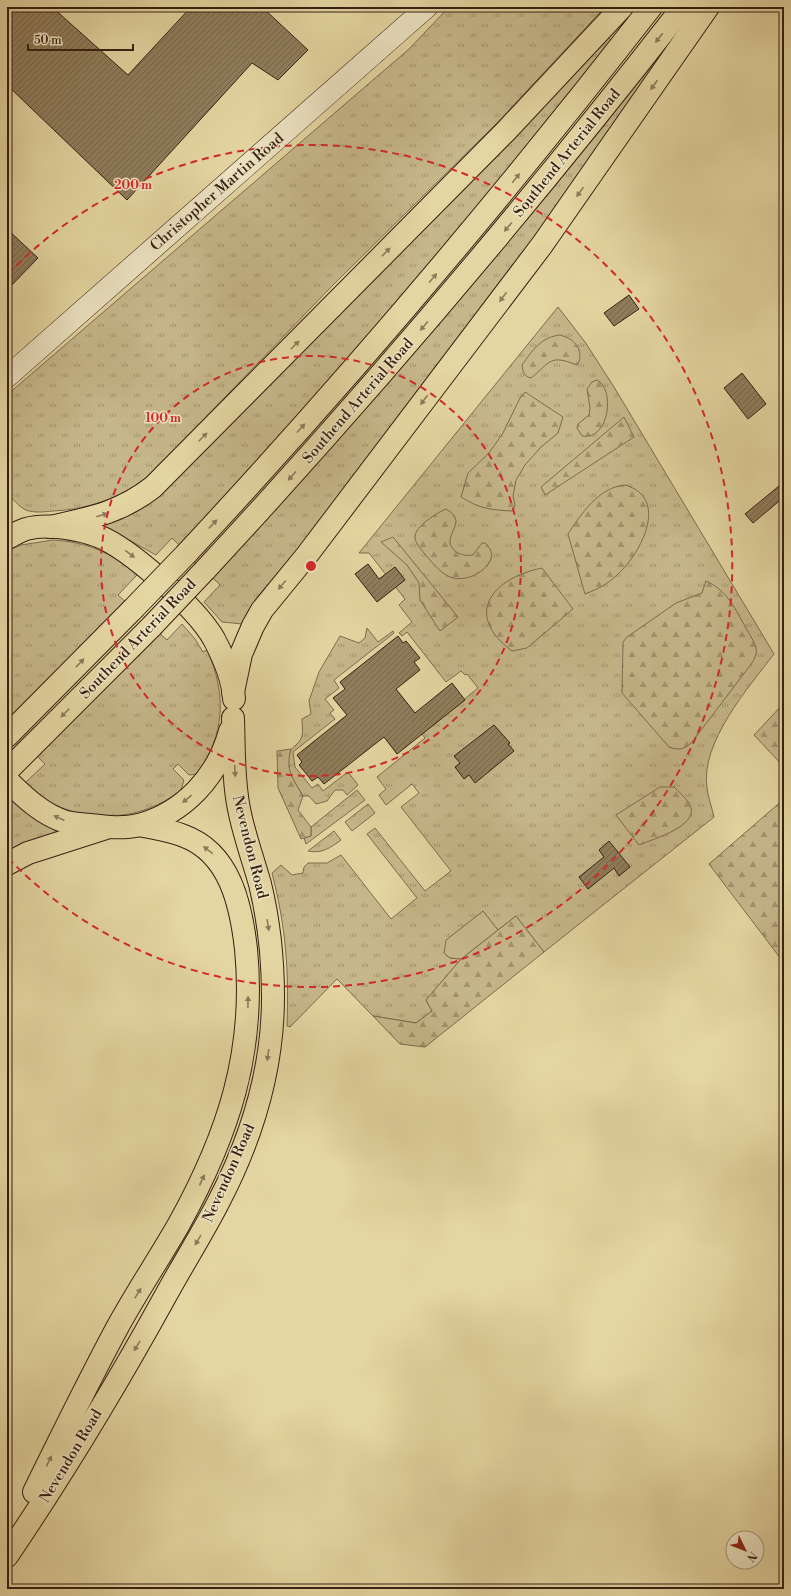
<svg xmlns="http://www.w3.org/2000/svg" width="791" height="1596" font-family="'Libre Bodoni',serif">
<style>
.grass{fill:url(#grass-tufts);stroke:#7e6b4e}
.forest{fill:url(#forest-firs);stroke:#7e6b4e}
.park{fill:#c6b78a;stroke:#7e6b4e}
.building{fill:url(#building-hatch);stroke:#351f12}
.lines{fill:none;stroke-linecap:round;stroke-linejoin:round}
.secondary-casing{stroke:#351f12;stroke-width:22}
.primary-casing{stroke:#351f12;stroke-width:24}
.highway-casing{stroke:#351f12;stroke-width:24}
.secondary{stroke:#ede4c3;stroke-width:21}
.primary{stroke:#e4d6a2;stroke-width:22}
.highway{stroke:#e4d6a2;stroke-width:22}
.highway-bridge-casing{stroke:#351f12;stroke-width:24;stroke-linecap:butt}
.highway-bridge{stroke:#e4d6a2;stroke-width:22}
.oneway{fill:#8c7a5a}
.ring{fill:none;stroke:#d62828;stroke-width:2;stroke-dasharray:7 5}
.labels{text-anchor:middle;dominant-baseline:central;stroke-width:3;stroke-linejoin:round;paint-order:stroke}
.street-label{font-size:15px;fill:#351f12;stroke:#ede4c3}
.centre{fill:#d62828;stroke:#ede4c3;stroke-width:2}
.ring-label{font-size:12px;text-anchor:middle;font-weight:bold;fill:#d62828;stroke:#ede4c3;stroke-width:3;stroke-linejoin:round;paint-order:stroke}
</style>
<defs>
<pattern id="grass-tufts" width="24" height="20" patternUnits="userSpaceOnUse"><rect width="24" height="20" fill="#c6b78a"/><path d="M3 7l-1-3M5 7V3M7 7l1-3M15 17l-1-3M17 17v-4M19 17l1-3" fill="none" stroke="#a2946f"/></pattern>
<pattern id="forest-firs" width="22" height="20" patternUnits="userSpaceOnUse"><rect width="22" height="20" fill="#c6b78a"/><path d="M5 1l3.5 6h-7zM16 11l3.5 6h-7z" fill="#a2946f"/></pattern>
<pattern id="building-hatch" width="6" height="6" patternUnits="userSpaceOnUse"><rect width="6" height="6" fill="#907e5d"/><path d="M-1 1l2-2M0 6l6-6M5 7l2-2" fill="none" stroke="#76674b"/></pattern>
</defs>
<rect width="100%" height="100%" fill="#e4d6a2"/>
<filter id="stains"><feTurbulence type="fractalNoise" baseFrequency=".005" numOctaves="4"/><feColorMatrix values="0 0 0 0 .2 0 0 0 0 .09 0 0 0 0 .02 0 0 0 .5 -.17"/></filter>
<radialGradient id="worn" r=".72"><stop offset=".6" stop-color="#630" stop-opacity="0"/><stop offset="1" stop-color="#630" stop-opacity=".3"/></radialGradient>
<g class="grass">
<path d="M 449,7 L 605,7 L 497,123 L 333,285 L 152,473 C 123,497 91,509 53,511 C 44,512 34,513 26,510 C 19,507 12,498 7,493 L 7,395 L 409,49 Z"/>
<polygon points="690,10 695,14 579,181 302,547 261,593 242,624 222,622 204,602 220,585 210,575"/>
<polygon points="608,37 612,41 590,72 585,72 550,123 493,193 181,547 172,538 156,555 102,525"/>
<path d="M 558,307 L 585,342 L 614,387 L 774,654 C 748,688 700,743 707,788 C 708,797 712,808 714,817 L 544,952 L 516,916 L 498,930 L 483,911 L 445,953 L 450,958 L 461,959 L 426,1000 L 432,1011 L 416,1023 L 373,1016 L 337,979 L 290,1027 L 287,1026 C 289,969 286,928 272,873 L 281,865 L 292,875 L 303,873 L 304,867 L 308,863 L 327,863 L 341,855 L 391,919 L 417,898 L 367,834 L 375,828 L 425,891 L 451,871 L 401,807 L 419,793 L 412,784 L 386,805 L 379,795 L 386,789 L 377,777 L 425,738 L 422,734 L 478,688 L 467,674 L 465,675 L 461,671 L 446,682 L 407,632 L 402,636 L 399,633 L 412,622 L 399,605 L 405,599 L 369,553 L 359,553 Z"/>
<path d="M 53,540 C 86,542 112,552 137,575 L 118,595 L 128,604 L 7,725 L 7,551 L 21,545 Z"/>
<path d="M 182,624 L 195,639 L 203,652 L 207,650 C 227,695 225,734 197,774 L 189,775 L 178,764 L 173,769 L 184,780 L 181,790 C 136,826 67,826 25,783 L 45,764 L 35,754 L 157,631 L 167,640 Z"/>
<path d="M 367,628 L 378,642 L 393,631 L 394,633 L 334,680 L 339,688 L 325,699 L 334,710 L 330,713 L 335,719 L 293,752 L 295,767 L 312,788 L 318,784 L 323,791 L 348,772 L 358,785 L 347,795 L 343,790 L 335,790 L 327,801 L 316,804 L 309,796 L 303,796 C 295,782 283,768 290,751 C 292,748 294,747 297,744 C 305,736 302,729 302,719 L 311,714 L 309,701 L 319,672 L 340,636 L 359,643 L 365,638 Z"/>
<polygon points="357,790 365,800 306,844 304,838 311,836 311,827"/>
<polygon points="10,798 34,818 54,829 55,833 7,856 7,801"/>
<polygon points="368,804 375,813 352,831 345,822"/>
<path d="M 334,831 L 341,840 C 330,848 322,854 308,851 Z"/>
</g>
<g class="forest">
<path d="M 560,335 C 573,338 583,348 579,362 L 577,365 C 549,354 551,362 531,378 C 523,376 523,371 522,365 C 532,351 541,337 560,335 Z"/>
<path d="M 597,380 C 615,388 610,441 582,436 L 577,428 L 578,424 L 589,415 L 590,408 L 587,389 L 592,382 Z"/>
<path d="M 525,392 L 563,417 L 558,433 L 541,447 L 525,465 L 516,480 L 513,496 L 515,505 L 513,511 C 491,510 480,509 461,497 L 468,473 L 489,453 L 503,433 L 520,398 Z"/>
<polygon points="624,417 634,437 545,495 541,487"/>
<path d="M 625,485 C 670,498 641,553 618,574 C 608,584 598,589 585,594 L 568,534 C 581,514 599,487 625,485 Z"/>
<path d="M 446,509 C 451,512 455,515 456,521 C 456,527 451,533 450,540 C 449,552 464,557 473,555 L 482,543 L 485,543 C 490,547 493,553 491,559 C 484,575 461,584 446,575 C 438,570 430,560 424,553 C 421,549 415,543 415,537 C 415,526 437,513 446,509 Z"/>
<polygon points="393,537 458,617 440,631 420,600 419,583 407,565 381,542"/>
<path d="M 542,568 L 573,609 L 527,648 L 512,651 C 462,614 493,578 542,568 Z"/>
<path d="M 706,581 C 728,591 735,609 746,628 C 749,634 755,642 756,648 C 757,654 755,658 752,663 L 692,742 C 685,749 679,751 669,747 L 622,693 L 623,642 L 627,637 L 676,603 L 702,593 Z"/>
<polygon points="784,703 784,767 754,735"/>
<path d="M 291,749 C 285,770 293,779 303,796 L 298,810 L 311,827 L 311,836 L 301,839 L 278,788 L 277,751 Z"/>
<path d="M 660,787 L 674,787 C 679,792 685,797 689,803 C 703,825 653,839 639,845 L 616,815 Z"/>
<polygon points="784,799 784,963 709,864"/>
<polygon points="516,916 544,952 425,1047 400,1044 373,1016 416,1023 432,1011 426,1000 461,959"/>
</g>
<polygon class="park" points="483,911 498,930 461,959 450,958 444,953 446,940"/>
<g class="building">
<polygon points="7,7 52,7 128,75 191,7 262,7 308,50 278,80 252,63 127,200 7,85"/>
<polygon points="7,229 38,258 7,290"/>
<polygon points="629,295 639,309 614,326 604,313"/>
<polygon points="742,373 766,404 748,419 724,388"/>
<polygon points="779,486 784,492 784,497 753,523 745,514"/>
<polygon points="368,564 379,579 395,567 405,580 377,602 355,574"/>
<polygon points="398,636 403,643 406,641 420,658 414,662 420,670 396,689 415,713 452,683 465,700 397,754 384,737 324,784 318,777 312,781 299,765 302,762 297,755 347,715 333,698 345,689 340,682"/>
<polygon points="494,725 510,743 508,744 514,751 475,783 469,775 464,779 455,767 460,763 454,756"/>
<polygon points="609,841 630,867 619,876 614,868 588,889 579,877 604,857 599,850"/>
</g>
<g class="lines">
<g class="secondary-casing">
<polyline id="secondary" points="7,377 427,7"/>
</g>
<g class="primary-casing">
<g id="primary">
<path d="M 7,538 C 13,535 20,531 26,529 C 48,523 78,529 98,536 C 131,549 197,609 214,639 C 223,656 233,680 234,699"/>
<path d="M 7,780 C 24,797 43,815 66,822 C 74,824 83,824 90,825 C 106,827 123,829 139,825 C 184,813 218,776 230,731"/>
<path d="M 34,1492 C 61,1437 88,1382 117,1328 C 136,1293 159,1259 179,1224 C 228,1135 256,1052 246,949 C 241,905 230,853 184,836 C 170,830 153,828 139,825"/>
<path d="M 7,1556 C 64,1472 117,1384 166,1295 C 183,1264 202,1234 218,1203 C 251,1140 273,1069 273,997 C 273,959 269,921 260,884 C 253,859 244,835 239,809 C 233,780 234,748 233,718"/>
</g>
</g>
<g class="highway-casing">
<g id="highway">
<path d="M 50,527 C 90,518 120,513 153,487 L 506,131 L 622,7"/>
<path d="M 187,553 C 350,378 504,196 651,7"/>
<path d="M 205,570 C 373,389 531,202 683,7"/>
<polyline points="233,692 241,654 253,626 262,610 307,555 542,245 708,7"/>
<polyline points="7,736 133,609"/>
<polyline points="7,771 152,626"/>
<polyline points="7,864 28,853 109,827"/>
</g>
</g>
<use href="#secondary" class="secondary"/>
<use href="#primary" class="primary"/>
<use href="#highway" class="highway"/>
<g class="highway-bridge-casing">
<g id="highway-bridge">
<polyline points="133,609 187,553"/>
<polyline points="152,626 205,570"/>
</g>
</g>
<use href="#highway-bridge" class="highway-bridge"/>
</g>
<defs><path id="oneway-solid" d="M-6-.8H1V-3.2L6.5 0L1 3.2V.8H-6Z"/></defs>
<g class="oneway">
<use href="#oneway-solid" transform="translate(659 38) rotate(128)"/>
<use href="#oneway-solid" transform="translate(654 85) rotate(125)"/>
<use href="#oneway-solid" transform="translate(516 178) rotate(-51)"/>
<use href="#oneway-solid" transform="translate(580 192) rotate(125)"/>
<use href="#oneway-solid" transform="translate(508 227) rotate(130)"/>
<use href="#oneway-solid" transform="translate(386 252) rotate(-45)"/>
<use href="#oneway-solid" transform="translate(433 278) rotate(-50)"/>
<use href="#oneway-solid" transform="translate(503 297) rotate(127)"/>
<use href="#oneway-solid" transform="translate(424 326) rotate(130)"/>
<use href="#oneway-solid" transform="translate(295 345) rotate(-45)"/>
<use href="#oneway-solid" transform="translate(424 400) rotate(127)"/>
<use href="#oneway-solid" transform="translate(301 428) rotate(-48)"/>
<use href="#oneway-solid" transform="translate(203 437) rotate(-45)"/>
<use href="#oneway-solid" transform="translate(292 476) rotate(132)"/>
<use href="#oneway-solid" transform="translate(102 515) rotate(-18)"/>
<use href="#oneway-solid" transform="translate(213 524) rotate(-47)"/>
<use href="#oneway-solid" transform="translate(130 554) rotate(37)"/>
<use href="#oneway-solid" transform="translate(282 585) rotate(130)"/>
<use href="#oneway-solid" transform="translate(80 663) rotate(-46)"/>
<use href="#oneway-solid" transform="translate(65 713) rotate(135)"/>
<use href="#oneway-solid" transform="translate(235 771) rotate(87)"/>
<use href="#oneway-solid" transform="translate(187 799) rotate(141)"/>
<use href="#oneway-solid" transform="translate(59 818) rotate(-155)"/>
<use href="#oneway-solid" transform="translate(208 850) rotate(-142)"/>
<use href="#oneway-solid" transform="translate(268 925) rotate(81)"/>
<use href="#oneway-solid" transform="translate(248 1002) rotate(-89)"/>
<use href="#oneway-solid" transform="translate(268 1055) rotate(98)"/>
<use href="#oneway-solid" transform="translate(202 1180) rotate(-65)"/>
<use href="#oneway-solid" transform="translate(198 1240) rotate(120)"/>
<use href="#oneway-solid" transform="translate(138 1293) rotate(-59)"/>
<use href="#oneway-solid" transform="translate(137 1346) rotate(121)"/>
<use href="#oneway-solid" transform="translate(49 1461) rotate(-64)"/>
</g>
<g class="ring">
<circle cx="311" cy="566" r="210"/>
<path d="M8 274A421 421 0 1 1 8 858"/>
</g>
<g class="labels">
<g class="street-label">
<text transform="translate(567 153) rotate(-51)">Southend Arterial Road</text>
<text transform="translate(217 192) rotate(-41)">Christopher Martin Road</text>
<text transform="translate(358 401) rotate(-49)">Southend Arterial Road</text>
<text transform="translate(138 639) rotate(-46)">Southend Arterial Road</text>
<text transform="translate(250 847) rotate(76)">Nevendon Road</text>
<text transform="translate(229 1173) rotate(-66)">Nevendon Road</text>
<text transform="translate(71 1456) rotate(-59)">Nevendon Road</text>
</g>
</g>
<circle cx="311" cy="566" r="6" class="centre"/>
<g class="ring-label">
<text x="133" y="189">200 m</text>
<text x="163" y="422">100 m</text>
</g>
<rect width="791" height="1596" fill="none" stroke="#e4d6a2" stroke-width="24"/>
<rect x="8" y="8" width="775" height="1580" fill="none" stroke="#351f12" stroke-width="2"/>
<rect x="12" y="12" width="767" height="1572" fill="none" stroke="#351f12"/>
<g transform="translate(745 1550) rotate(133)"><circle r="19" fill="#ede4c3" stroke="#a3957c"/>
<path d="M0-3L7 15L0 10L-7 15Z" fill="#8f2418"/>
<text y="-6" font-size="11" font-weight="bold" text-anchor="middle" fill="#351f12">N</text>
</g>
<path d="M28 44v6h105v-6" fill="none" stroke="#351f12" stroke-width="2"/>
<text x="34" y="44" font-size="12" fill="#351f12" stroke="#ede4c3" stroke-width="3" paint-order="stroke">50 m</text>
<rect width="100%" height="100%" filter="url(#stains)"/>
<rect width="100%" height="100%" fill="url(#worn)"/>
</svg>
